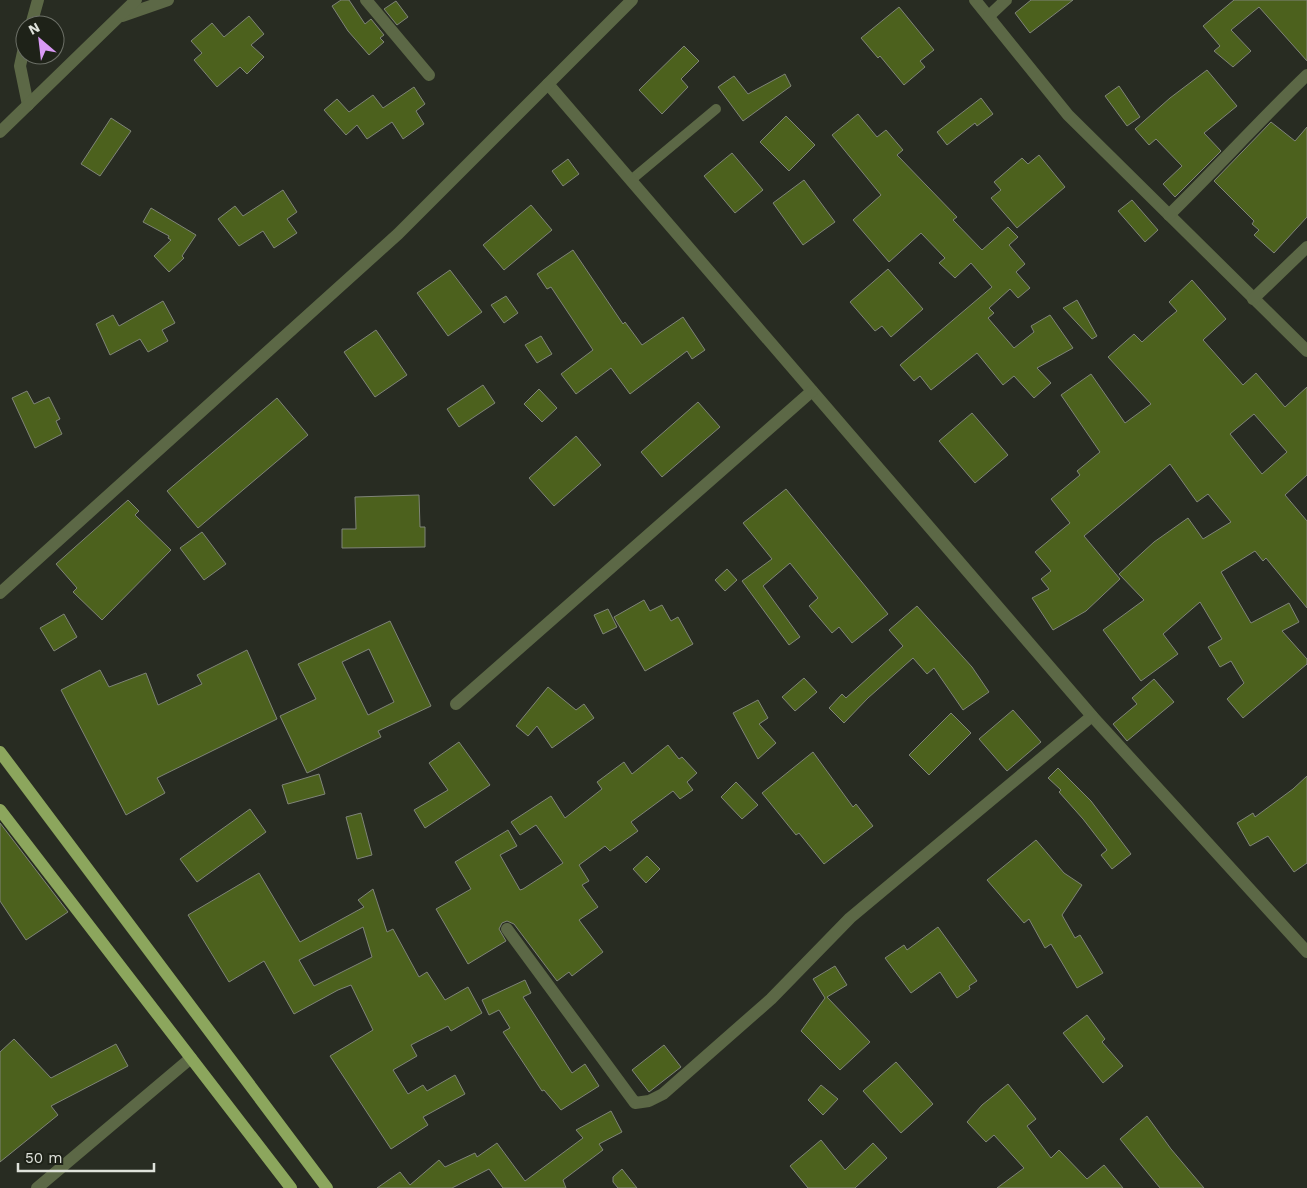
<svg xmlns="http://www.w3.org/2000/svg" width="1307" height="1188" font-family="'Work Sans',sans-serif">
<style>
.building{fill:#4c611d;stroke:#7f8478;fill-rule:evenodd}
.lines{fill:none;stroke-linecap:round;stroke-linejoin:round}
.lane{stroke:#5c6846;stroke-width:10}
.street{stroke:#5c6846;stroke-width:12}
.primary{stroke:#8ca65d;stroke-width:12}
</style>
<rect width="100%" height="100%" fill="#282c22"/>
<g class="building">
<polygon points="341,0 349,0 365,24 371,19 384,35 380,38 384,42 369,55 348,31 332,6"/>
<polygon points="1031,0 1073,0 1030,33 1015,13"/>
<polygon points="1234,0 1307,0 1307,61 1259,7 1231,30 1251,51 1233,67 1214,51 1220,46 1203,26"/>
<polygon points="396,1 408,17 397,25 384,9"/>
<polygon points="899,7 934,50 920,61 925,67 904,85 880,56 878,58 861,38"/>
<polygon points="249,16 264,34 251,45 264,57 247,74 240,67 217,87 194,60 202,53 191,41 212,23 224,37"/>
<polygon points="684,46 699,61 681,79 688,87 662,114 639,90"/>
<polygon points="1207,70 1237,106 1204,133 1221,151 1175,197 1163,184 1182,166 1156,139 1149,145 1135,129 1170,98"/>
<polygon points="785,74 791,86 743,121 718,87 734,76 748,94"/>
<polygon points="1119,86 1140,117 1127,126 1105,96"/>
<polygon points="414,87 425,104 416,111 424,124 403,139 392,122 367,139 357,125 346,135 324,110 337,99 349,112 373,95 383,108"/>
<polygon points="981,98 993,114 977,126 975,123 947,145 937,132"/>
<polygon points="858,114 877,137 886,130 903,150 897,155 957,217 953,220 982,250 1008,227 1018,237 1009,245 1025,264 1016,272 1030,288 1018,298 1010,289 989,308 994,313 988,318 1014,348 1034,332 1031,326 1050,315 1073,348 1037,368 1051,383 1034,398 1014,376 1003,385 977,353 931,390 920,376 914,381 900,365 992,287 971,263 955,278 939,263 945,258 921,233 889,262 853,220 881,195 832,135"/>
<polygon points="786,116 815,145 789,171 760,142"/>
<polygon points="111,118 131,131 100,176 81,164"/>
<polygon points="1271,122 1295,141 1307,127 1307,217 1274,253 1254,235 1259,230 1252,224 1254,221 1214,181"/>
<polygon points="732,153 763,190 735,213 704,176"/>
<polygon points="1039,155 1065,187 1017,228 991,198 1001,190 994,182 1022,158 1028,164"/>
<polygon points="568,159 579,174 563,186 552,171"/>
<polygon points="804,180 835,222 803,245 773,203"/>
<polygon points="283,190 297,212 287,219 297,233 274,248 263,231 239,246 218,219 235,206 243,216"/>
<polygon points="1132,200 1158,230 1145,242 1118,211"/>
<polygon points="531,205 552,230 504,270 483,245"/>
<polygon points="151,208 196,235 182,256 184,258 169,272 154,256 171,240 168,238 169,236 143,222"/>
<polygon points="573,250 623,324 625,322 642,345 683,317 705,350 692,359 687,351 630,394 611,368 576,394 561,374 593,350 551,287 547,289 537,274"/>
<polygon points="888,269 923,309 891,337 882,326 875,331 850,302"/>
<polygon points="450,270 482,312 448,336 417,293"/>
<path d="M 1192,280 L 1226,319 L 1203,340 L 1243,385 L 1256,373 L 1285,407 L 1307,387 L 1307,475 L 1285,495 L 1307,521 L 1307,608 L 1266,558 L 1263,561 L 1255,551 L 1221,572 L 1251,623 L 1289,603 L 1299,622 L 1282,631 L 1307,659 L 1307,664 L 1243,718 L 1227,699 L 1244,683 L 1231,661 L 1220,667 L 1208,647 L 1222,639 L 1200,602 L 1163,634 L 1178,654 L 1141,681 L 1103,630 L 1144,600 L 1119,574 L 1154,542 L 1188,518 L 1203,539 L 1231,522 L 1208,494 L 1197,502 L 1170,464 L 1084,536 L 1120,579 L 1086,611 L 1053,630 L 1032,598 L 1049,589 L 1041,579 L 1051,571 L 1035,552 L 1070,523 L 1051,499 L 1080,475 L 1077,471 L 1100,452 L 1061,395 L 1091,374 L 1125,423 L 1151,404 L 1108,357 L 1134,334 L 1142,342 L 1166,320 L 1177,311 L 1169,302 ZM 1254,414 L 1287,452 L 1262,474 L 1230,434 Z"/>
<polygon points="506,296 518,313 504,323 491,305"/>
<polygon points="1077,300 1097,336 1092,339 1063,308"/>
<polygon points="163,301 175,323 162,330 168,341 148,352 140,339 110,355 96,324 113,315 119,326"/>
<polygon points="376,330 407,375 375,397 344,352"/>
<polygon points="541,336 552,354 537,363 525,345"/>
<polygon points="483,385 495,403 459,427 447,409"/>
<polygon points="539,389 557,408 542,422 524,404"/>
<polygon points="27,391 34,404 49,397 60,419 56,421 62,434 35,448 12,398"/>
<polygon points="277,398 308,435 198,528 167,491"/>
<polygon points="698,402 720,427 662,477 641,452"/>
<polygon points="972,413 1008,455 975,483 939,441"/>
<polygon points="576,436 601,465 554,506 529,478"/>
<polygon points="786,489 888,614 852,643 839,627 832,633 809,606 818,598 790,563 763,586 800,637 789,645 742,581 772,559 743,523"/>
<polygon points="419,495 420,527 425,527 425,547 342,548 342,529 356,529 355,497"/>
<polygon points="128,500 139,511 135,515 171,550 102,620 73,592 77,588 56,564"/>
<polygon points="202,532 226,564 204,580 180,548"/>
<polygon points="727,569 737,580 725,591 715,580"/>
<polygon points="644,600 650,611 662,605 671,621 678,617 693,644 645,671 614,617"/>
<polygon points="917,606 972,667 989,692 963,710 934,668 927,674 913,658 868,698 844,723 829,708 842,694 846,698 903,646 889,630"/>
<polygon points="608,609 617,627 603,634 594,615"/>
<polygon points="64,614 77,637 54,651 40,628"/>
<path d="M 390,621 L 431,706 L 378,731 L 381,737 L 307,773 L 280,716 L 316,699 L 298,664 ZM 369,649 L 394,702 L 368,715 L 342,662 Z"/>
<polygon points="247,650 277,719 157,778 165,793 126,815 61,690 100,670 109,687 146,673 158,705 202,684 197,675"/>
<polygon points="804,678 817,692 795,711 782,697"/>
<polygon points="1154,679 1174,702 1127,741 1113,724 1137,704 1132,698"/>
<polygon points="548,687 576,710 584,704 594,718 552,748 537,726 528,736 516,726"/>
<polygon points="758,700 768,718 759,724 776,743 758,759 733,713"/>
<polygon points="1013,710 1041,742 1007,771 979,739"/>
<polygon points="951,713 971,733 929,775 909,755"/>
<polygon points="459,742 490,785 425,828 414,810 448,790 429,763"/>
<polygon points="668,745 679,759 682,757 697,773 687,782 693,790 680,799 673,791 631,822 638,831 610,851 605,846 579,865 589,881 582,885 598,907 579,920 603,952 572,976 569,972 557,981 514,924 507,921 502,923 499,929 506,941 468,964 436,909 471,889 455,862 508,830 517,846 500,855 520,890 523,889 563,863 536,825 520,835 511,822 551,796 565,818 602,789 597,782 624,762 632,774"/>
<polygon points="813,752 853,807 856,804 873,826 824,864 799,833 796,835 762,793"/>
<polygon points="1058,768 1091,801 1131,854 1112,869 1101,855 1107,850 1083,819 1059,792 1061,790 1048,778"/>
<polygon points="319,774 325,794 288,804 282,785"/>
<polygon points="1307,776 1307,863 1294,872 1268,836 1250,846 1237,823 1253,813 1255,817 1293,789"/>
<polygon points="736,782 758,805 742,819 721,797"/>
<polygon points="250,809 266,832 197,882 180,859"/>
<polygon points="361,813 372,855 357,859 346,817"/>
<polygon points="0,823 68,912 26,940 0,901"/>
<polygon points="1036,840 1064,873 1082,885 1062,915 1075,938 1080,935 1103,973 1077,988 1051,944 1045,948 1029,919 1024,923 987,880"/>
<polygon points="647,856 660,869 646,883 633,869"/>
<path d="M 259,873 L 300,942 L 364,907 L 358,900 L 373,889 L 387,932 L 393,929 L 419,977 L 427,972 L 445,1000 L 468,987 L 482,1013 L 451,1031 L 448,1026 L 411,1045 L 417,1056 L 393,1070 L 408,1094 L 423,1085 L 427,1091 L 455,1075 L 465,1094 L 423,1117 L 428,1125 L 391,1149 L 330,1056 L 373,1030 L 351,985 L 338,990 L 294,1014 L 264,961 L 229,982 L 188,915 ZM 363,927 L 372,957 L 314,986 L 299,960 Z"/>
<polygon points="938,927 977,981 969,986 970,989 957,998 940,972 911,993 885,958 904,945 907,950"/>
<polygon points="835,966 847,985 827,997 870,1042 840,1070 801,1031 825,998 813,979"/>
<polygon points="525,980 531,993 523,997 572,1073 585,1064 599,1086 561,1110 544,1090 542,1091 503,1032 510,1028 499,1010 489,1015 482,1000"/>
<polygon points="1087,1015 1105,1039 1102,1042 1123,1066 1103,1083 1063,1033"/>
<polygon points="14,1039 51,1078 116,1044 128,1066 51,1106 58,1115 0,1162 0,1052"/>
<polygon points="664,1045 681,1067 649,1092 632,1070"/>
<polygon points="896,1062 933,1104 901,1133 863,1091"/>
<polygon points="1008,1084 1036,1119 1027,1126 1051,1158 1059,1150 1087,1179 1104,1165 1123,1188 997,1188 1024,1168 994,1135 986,1142 967,1122 982,1105"/>
<polygon points="821,1085 838,1099 823,1115 808,1100"/>
<polygon points="611,1111 622,1132 599,1144 603,1150 563,1180 566,1188 503,1188 489,1169 452,1188 377,1188 400,1172 410,1185 439,1160 445,1167 475,1153 477,1157 497,1143 525,1181 583,1138 576,1130"/>
<polygon points="1147,1116 1171,1149 1204,1188 1160,1188 1120,1139"/>
<polygon points="821,1140 845,1170 873,1143 887,1158 855,1188 808,1188 790,1166"/>
<polygon points="622,1169 637,1188 618,1188 613,1182 613,1177"/>
</g>
<g class="lines">
<polyline class="lane" points="631,180 716,109"/>
<g class="street">
<polyline points="366,0 429,75"/>
<polyline points="975,0 1068,115 1307,351"/>
<polyline points="122,16 168,0"/>
<polyline points="989,16 1006,0"/>
<polyline points="31,25 38,0"/>
<polyline points="25,43 20,66 28,105"/>
<polyline points="548,84 1092,716 1307,952"/>
<polyline points="0,132 136,0"/>
<path d="M 1169,215 C 1216,169 1260,120 1307,75"/>
<polyline points="1253,299 1307,247"/>
<polyline points="0,593 398,234 632,0"/>
<polyline points="456,704 812,391"/>
<polyline points="507,929 635,1103 649,1101 663,1094 771,999 850,918 1092,716"/>
<polyline points="37,1188 191,1058"/>
</g>
<g class="primary">
<polyline points="0,752 327,1188"/>
<polyline points="0,810 291,1188"/>
</g>
</g>
<g transform="translate(40 40) rotate(332)"><circle r="24" fill="#1e2218" stroke="#6b6f66"/>
<path d="M0-4L9 19L0 12L-9 19Z" fill="#da9af6"/>
<text y="-8" font-size="14" font-weight="bold" text-anchor="middle" fill="#dfe2db">N</text>
</g>
<path d="M18 1163v8h136v-8" fill="none" stroke="#dfe2db" stroke-width="2.5"/>
<text x="25" y="1163" font-size="15" fill="#dfe2db" stroke="#1e2218" stroke-width="4" paint-order="stroke">50 m</text>
</svg>
